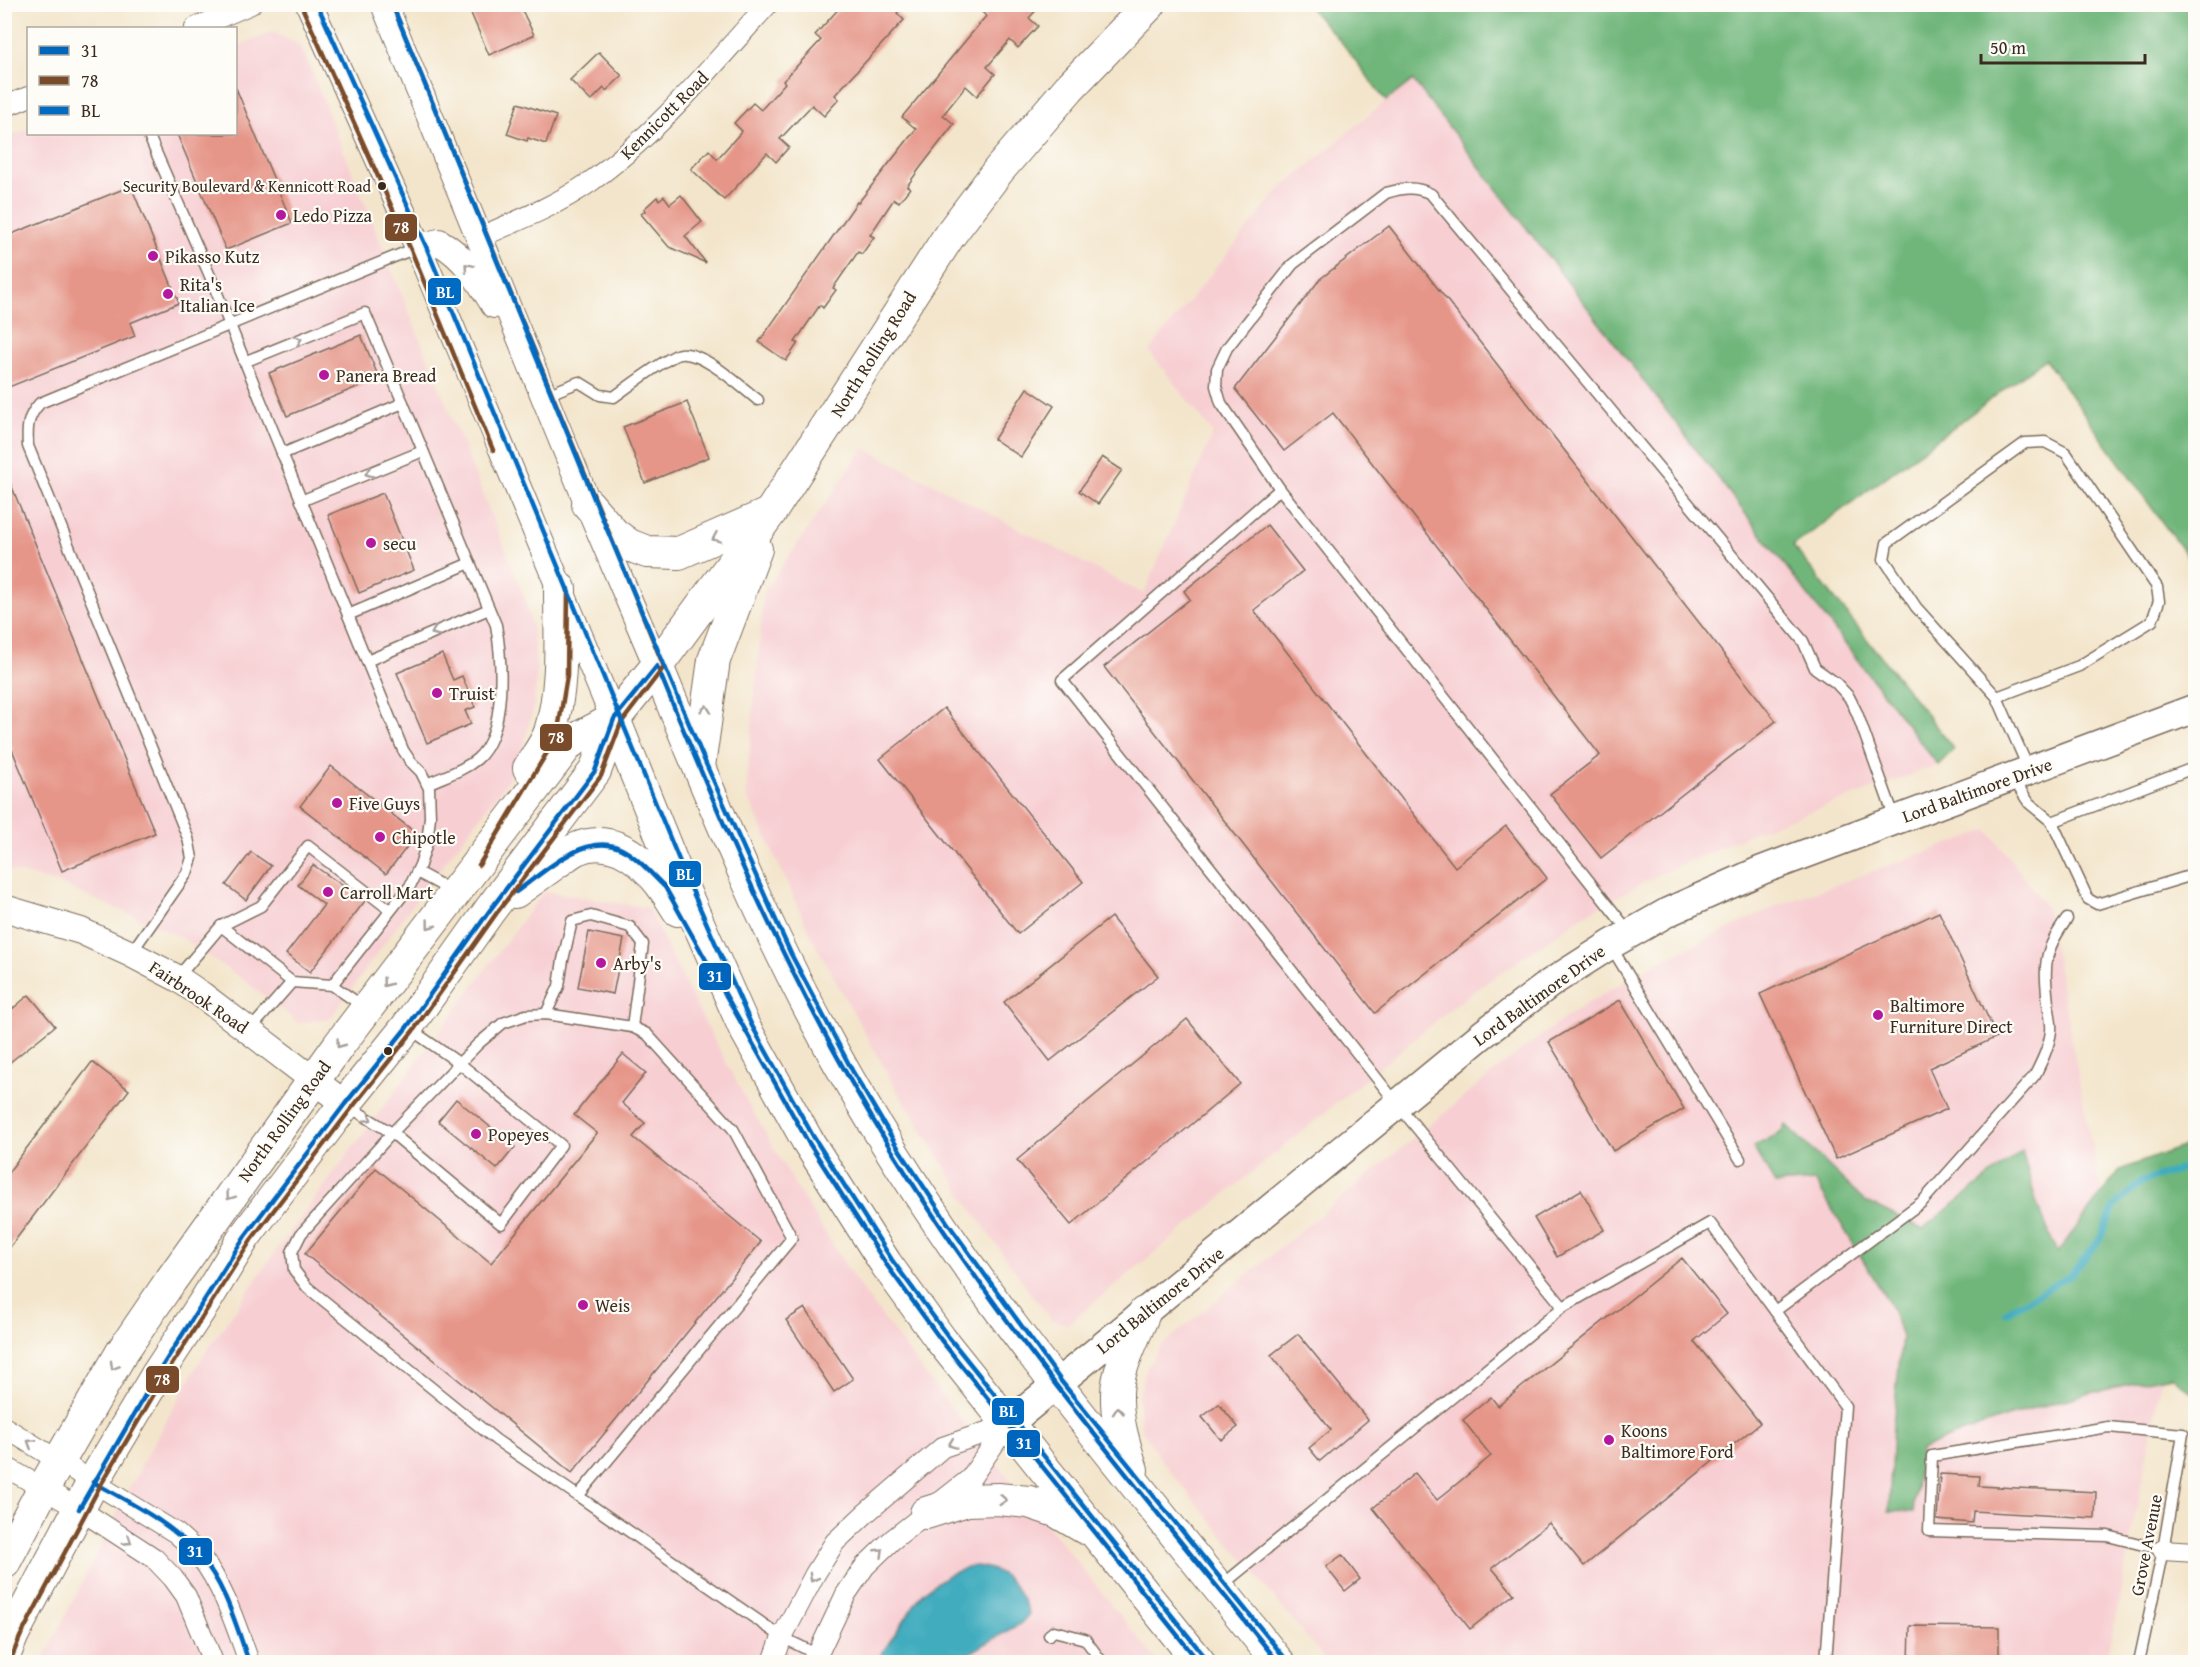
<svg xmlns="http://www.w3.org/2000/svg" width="2200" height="1667" font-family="'Gentium Book Plus',serif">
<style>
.built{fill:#f7cfd3}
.forest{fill:#70b67a;stroke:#56704c;stroke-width:1.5}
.water{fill:#3facbe;stroke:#3d6b6e;stroke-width:1.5}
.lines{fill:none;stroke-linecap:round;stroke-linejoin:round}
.stream{stroke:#3facbe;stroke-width:7}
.building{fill:#e69689}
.service-casing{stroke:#7b6b5b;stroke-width:13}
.minor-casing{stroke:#7b6b5b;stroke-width:22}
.tertiary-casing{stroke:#7b6b5b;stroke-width:28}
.secondary-casing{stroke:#7b6b5b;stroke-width:31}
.primary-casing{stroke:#7b6b5b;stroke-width:34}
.service{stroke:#fff;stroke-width:10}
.minor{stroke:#fff;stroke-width:20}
.tertiary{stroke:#fff;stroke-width:26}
.secondary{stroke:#fff;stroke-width:28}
.primary{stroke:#fff;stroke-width:32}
.bus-1-casing{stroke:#fdfcf7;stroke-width:9}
.bus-2-casing{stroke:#fdfcf7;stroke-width:9}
.bus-3-casing{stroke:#fdfcf7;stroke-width:9}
.bus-1{stroke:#0065bd;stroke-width:4.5}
.bus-2{stroke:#7a4b2a;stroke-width:4.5}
.bus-3{stroke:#006bc3;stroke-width:4.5}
.oneway{stroke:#a79f9a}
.bus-dot{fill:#3b2a1e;stroke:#fdfcf7;stroke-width:2}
.poi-dot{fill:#b5179e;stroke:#fdfcf7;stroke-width:2}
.labels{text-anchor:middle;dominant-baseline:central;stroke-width:4.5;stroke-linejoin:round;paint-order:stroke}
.bus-label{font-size:16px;fill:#3b2a1e;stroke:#fdfcf7;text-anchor:end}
.street-label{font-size:18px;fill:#3b2a1e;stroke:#fdfcf7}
.poi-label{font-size:18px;fill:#3b2a1e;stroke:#fdfcf7;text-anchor:start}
.line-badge{stroke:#fdfcf7;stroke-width:2}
.badge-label{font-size:16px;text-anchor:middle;font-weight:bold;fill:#fff}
</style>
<rect width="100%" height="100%" fill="#fdfcf7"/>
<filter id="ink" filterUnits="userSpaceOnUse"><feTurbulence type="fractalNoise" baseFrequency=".0167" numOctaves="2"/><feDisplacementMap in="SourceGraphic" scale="12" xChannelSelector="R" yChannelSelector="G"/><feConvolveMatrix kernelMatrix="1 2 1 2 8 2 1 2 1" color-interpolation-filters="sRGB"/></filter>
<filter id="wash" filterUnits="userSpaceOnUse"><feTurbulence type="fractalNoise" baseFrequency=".008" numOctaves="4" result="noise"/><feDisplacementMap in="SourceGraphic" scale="24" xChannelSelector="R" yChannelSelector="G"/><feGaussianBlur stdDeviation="1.35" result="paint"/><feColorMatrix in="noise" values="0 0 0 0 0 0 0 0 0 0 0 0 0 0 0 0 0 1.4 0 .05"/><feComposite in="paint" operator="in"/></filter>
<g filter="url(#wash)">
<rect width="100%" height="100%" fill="#f3e5cb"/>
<g class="built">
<polygon points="273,32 301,46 525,598 533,634 537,671 534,705 525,741 509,779 413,904 330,1019 299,1023 245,981 179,936 58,883 5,869 4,139 28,129 28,134 236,134 236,47"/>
<polygon points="1412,79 1938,765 1752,833 1652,878 1586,914 1459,1002 1068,1324 1052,1320 1031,1294 970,1207 892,1082 813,940 746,793 764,592 864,448 1144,594 1213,433 1149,351 1278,191"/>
<polygon points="1988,830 2046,907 2128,1335 2166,1355 2107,1662 1327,1662 1162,1461 1141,1429 1138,1398 1147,1367 1161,1346 1511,1058 1576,1010 1658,962 1779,905"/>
<polygon points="544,891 648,908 695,1004 749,1105 801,1195 855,1280 927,1377 1158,1662 42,1662 145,1458 200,1361 276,1251"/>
</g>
<g class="forest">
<polygon points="1307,5 2195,5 2195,568 2045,359 1793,546 1954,749 1938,765 1413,80 1386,101 1343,44"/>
<path d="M 1785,1124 L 1865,1201 L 1922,1229 L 2022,1151 L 2036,1201 L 2057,1253 L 2120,1170 L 2195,1142 L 2195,1395 L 2172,1376 C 2113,1386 2055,1401 1998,1420 C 1972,1429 1946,1437 1921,1450 L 1913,1512 L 1889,1511 L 1893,1425 L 1902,1336 L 1891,1306 L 1815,1181 L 1775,1184 L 1753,1147 L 1782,1132 Z"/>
</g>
<path class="water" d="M 972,1566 C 1004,1567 1018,1585 1029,1614 L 1021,1623 L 955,1662 L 876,1662 L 923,1592 L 948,1575 Z"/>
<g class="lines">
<polyline class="stream" points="2006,1312 2070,1276 2101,1238 2114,1207 2141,1182 2196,1164"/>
</g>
<g id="blocks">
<g class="building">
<polygon points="467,4 519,4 534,35 489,55"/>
<polygon points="843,4 905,4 897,13 904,20 835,95 839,99 824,116 812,105 780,139 789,147 776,162 767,153 724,200 691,169 709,150 717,159 742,131 734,123 753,103 761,110 785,83 783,81 821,40 815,35"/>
<polygon points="974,4 1042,4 1029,18 1038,26 1018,48 1010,40 987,67 995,74 977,96 966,86 943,115 954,124 920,168 907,186 910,188 899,202 894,199 870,235 874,237 862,254 858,252 833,288 836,290 823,308 820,305 795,342 798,343 786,361 759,342 857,202 858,203 916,129 902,117 986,16"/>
<polygon points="599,52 622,76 606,91 604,88 591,101 570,80"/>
<polygon points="236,88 292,223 226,250 177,134 236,134"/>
<polygon points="518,103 556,116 546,144 528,138 527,141 507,134"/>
<polygon points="131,186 179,303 130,323 135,336 4,389 4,237"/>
<polygon points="681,195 702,222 685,236 706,263 669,247 641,214 645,211 644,209 657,197 659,200 664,196 670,204"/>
<polygon points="1389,226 1776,721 1601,858 1550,794 1600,755 1333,413 1284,451 1235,389 1320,279"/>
<polygon points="361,335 379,378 287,416 269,373"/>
<polygon points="1027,388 1054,406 1021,457 994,439"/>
<polygon points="687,402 709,457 645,483 623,427"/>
<polygon points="1102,457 1122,470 1098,504 1079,491"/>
<polygon points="4,468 155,833 62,871 4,730"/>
<polygon points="383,493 414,570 359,593 328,515"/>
<polygon points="1267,525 1303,571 1254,610 1455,867 1506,826 1547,878 1375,1013 1104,667 1190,599 1184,591"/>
<polygon points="442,654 453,680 462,676 475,707 465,711 471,724 427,743 397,673"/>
<polygon points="944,708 1083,882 1018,934 880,759"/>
<polygon points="331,766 417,834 386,874 300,806"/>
<polygon points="251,852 271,866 246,900 226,885"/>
<polygon points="313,865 365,901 310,972 286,954 324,905 298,885"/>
<polygon points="1939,912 1997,1037 1929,1068 1947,1109 1836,1159 1760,994"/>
<polygon points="1111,917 1158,976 1050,1061 1004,1002"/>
<polygon points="589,932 624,939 613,994 578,987"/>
<polygon points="29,995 55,1026 4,1067 4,1016"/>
<polygon points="1620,1000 1684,1109 1613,1151 1549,1042"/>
<polygon points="1187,1019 1240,1084 1071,1225 1017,1160"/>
<polygon points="623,1054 646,1073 622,1103 645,1123 633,1137 761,1242 572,1473 305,1254 376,1168 491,1263 597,1133 574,1115"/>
<polygon points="92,1062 129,1090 4,1255 4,1178"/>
<polygon points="456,1099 515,1147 497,1169 438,1121"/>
<polygon points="1581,1190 1604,1230 1557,1257 1534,1218"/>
<polygon points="1682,1258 1727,1314 1694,1341 1760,1423 1584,1566 1549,1523 1492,1568 1514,1594 1470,1629 1373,1508 1415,1473 1437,1500 1491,1456 1463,1420 1491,1397 1498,1406"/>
<polygon points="805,1308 853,1379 834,1392 786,1320"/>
<polygon points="1298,1334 1368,1420 1320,1461 1309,1448 1331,1430 1271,1355"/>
<polygon points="1219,1404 1238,1427 1221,1440 1202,1417"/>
<polygon points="1940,1474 1980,1476 1979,1486 2096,1492 2095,1518 1973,1511 1972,1523 1937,1520"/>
<polygon points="1342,1555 1360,1579 1345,1591 1326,1567"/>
<polygon points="1910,1626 1999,1627 1999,1662 1909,1662"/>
</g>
</g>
</g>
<g filter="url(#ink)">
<use href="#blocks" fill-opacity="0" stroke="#7b6b5b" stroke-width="1.5"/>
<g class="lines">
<g class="service-casing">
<g id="service">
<polyline points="148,134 210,276 403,750 411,762 421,772 429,788 430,817 427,843 420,865 410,886 332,985"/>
<polyline points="244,362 365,313 403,403"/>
<path d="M 544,396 L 579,382 L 600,395 L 614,397 C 625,389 670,355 680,354 C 703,351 740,386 758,400"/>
<path d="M 282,454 L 403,403 L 496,625 C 502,660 507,733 477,759 C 463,771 444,776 427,784"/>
<polyline points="301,501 423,451"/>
<polyline points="348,615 470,563"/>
<polyline points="367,661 489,609"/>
<polyline points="1997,697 2079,666 2152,621 2159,601 2157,587 2066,453 2045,442 2025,443 1887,543 1884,559 1916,607 1997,697 2029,770"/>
<polyline points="2012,777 2029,803 2052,822 2088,899 2097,904 2196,874"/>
<polyline points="2052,822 2196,767"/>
<polyline points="417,872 452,891"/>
<polyline points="221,926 292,982 332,985 364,1007"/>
<path d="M 1630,933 L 1280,489 L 1221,403 L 1216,386 L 1217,369 L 1227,348 L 1293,264 L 1386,193 C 1403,188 1415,186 1431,194 L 1803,641 L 1815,668 L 1836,683 L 1849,697 L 1857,713 L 1895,819"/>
<polyline points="1610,945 1740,1159"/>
<path d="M 131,953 L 187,873 L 192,858 L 188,838 L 28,446 C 27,427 27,417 40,403 L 418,247"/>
<polyline points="177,978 221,926 261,906 308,846 390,910"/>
<polyline points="546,1014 559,986 563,960 572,921 591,916 630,927 643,944 632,1027"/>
<polyline points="249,1031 292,982"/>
<polyline points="348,1106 392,1133 501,1224 561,1145 459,1063 410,1029"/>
<polyline points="1563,1307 1710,1223 1845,1406 1826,1662"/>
<path d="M 1775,1311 L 1922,1202 L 2035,1075 C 2042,1061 2049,1047 2051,1031 C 2052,1022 2049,1012 2048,1003 C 2044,965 2043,951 2067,919"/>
<polyline points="578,1496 496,1440 307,1287 294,1270 292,1252 301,1234 392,1133 478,1044 503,1023 526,1015 546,1014 632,1027 647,1034 733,1129 792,1238 578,1496 782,1637 818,1655"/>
<polyline points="1221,1586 1563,1307 1398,1105 1062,680 1280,489"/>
<polyline points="1049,1635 1054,1631 1085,1639 1102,1662"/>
<polyline points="2139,1662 2163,1550 2183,1434 2108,1427 1932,1456 1929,1531 2108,1536 2163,1550"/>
</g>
</g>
<g class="minor-casing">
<g id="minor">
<polyline points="195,28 251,4"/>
<polyline points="4,107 28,97"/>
<path d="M 480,237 C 517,221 556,206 590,182 C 658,133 712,66 768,4"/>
<path d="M 4,1427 L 176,1533 C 184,1540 193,1548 200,1556 C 224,1587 236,1626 249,1662"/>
<polyline points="4,1466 79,1509 154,1558 173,1578 186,1596 213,1662"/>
<polyline points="2163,1550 2196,1552"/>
<polyline points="773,1662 782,1637 815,1574 835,1542 866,1513 943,1447 1007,1425"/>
<polyline points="814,1662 846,1594 865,1566 892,1540 970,1479 1007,1425"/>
</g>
</g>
<g class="tertiary-casing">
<g id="tertiary">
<polyline points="309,4 418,247 614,719"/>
<polyline points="384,4 588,504 657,666"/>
<path d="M 418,247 L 439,242 C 465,257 479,280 494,305"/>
<polyline points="4,908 81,931 131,954 177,978 202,995 345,1104"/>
</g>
</g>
<g class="secondary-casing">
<polyline id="secondary" points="1007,1425 1483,1034 1552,982 1610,945 1668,912 1762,870 2196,708"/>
</g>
<g class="primary-casing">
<g id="primary">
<polyline points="588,504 614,534 629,545 647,552 679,553 766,515"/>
<path d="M 657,666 C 714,805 771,945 846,1075 C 966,1287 1127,1472 1278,1662"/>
<polyline points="614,719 677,875 744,1027 807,1140 886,1264 941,1340 1199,1662"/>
<polyline points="699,766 714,660 756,549"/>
<path d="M 529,768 C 536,757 546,744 550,732 C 564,686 560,637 560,589"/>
<path d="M 515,892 C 529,882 543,872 557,862 C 563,858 570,852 576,849 C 622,829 658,876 678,910"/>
<path d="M 1132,1470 C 1124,1444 1116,1420 1117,1393 C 1117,1370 1135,1335 1144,1313"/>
<polyline points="926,1513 967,1500 998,1499 1029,1502 1056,1511 1085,1528"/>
<polyline points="4,1563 43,1489 122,1352 171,1280 339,1045 569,743 614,719"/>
<polyline points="4,1656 13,1634 93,1482 158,1373 206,1300 245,1236 345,1104 407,1027 490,910 595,771 614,719 657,666 770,513 949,236 998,171 1069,88 1150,4"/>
</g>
</g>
<use href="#service" class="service"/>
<use href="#minor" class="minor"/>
<use href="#tertiary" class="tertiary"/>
<use href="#secondary" class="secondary"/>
<use href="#primary" class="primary"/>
<g class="bus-1-casing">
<g id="bus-1">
<path d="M 516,892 C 542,874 580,836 614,846 C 634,852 650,873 665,887 L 807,1140 L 886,1264 L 941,1340 L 1199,1662"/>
<path d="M 93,1482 C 130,1503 170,1522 199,1555 C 225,1584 236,1625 249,1662"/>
<path d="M 79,1509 L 158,1373 L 245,1236 L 345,1104 L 407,1027 L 490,910 L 595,771 L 614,719 L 657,666 C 726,834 796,996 892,1151 C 1004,1333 1145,1496 1278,1662"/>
</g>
</g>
<g class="bus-2-casing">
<g id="bus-2">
<polyline points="302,7 411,250 493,450"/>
<polyline points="479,865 557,736 567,676 568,589"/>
<polyline points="11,1659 20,1637 100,1486 164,1377 251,1240 351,1109 413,1031 496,914 601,776 621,723 664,667 392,4"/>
</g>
</g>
<g class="bus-3-casing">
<g id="bus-3">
<polyline points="317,4 425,244 684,872 751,1024 813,1136 892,1260 947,1335 1205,1657"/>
<polyline points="392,4 595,501 706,764 791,954 853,1072 895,1143 947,1222 1061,1381 1284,1657"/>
</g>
</g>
<use href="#bus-1" class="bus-1"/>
<use href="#bus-2" class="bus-2"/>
<use href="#bus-3" class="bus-3"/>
</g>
<defs><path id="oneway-chevron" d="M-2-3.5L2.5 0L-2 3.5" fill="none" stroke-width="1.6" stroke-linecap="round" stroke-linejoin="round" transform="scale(1.5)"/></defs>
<g class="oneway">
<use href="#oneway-chevron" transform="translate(468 267) rotate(-131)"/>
<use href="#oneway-chevron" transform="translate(298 340) rotate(-22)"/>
<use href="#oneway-chevron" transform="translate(369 473) rotate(158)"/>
<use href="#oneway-chevron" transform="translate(716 538) rotate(156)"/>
<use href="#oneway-chevron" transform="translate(435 632) rotate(157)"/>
<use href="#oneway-chevron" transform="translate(706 709) rotate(-84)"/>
<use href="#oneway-chevron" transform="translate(430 925) rotate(127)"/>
<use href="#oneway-chevron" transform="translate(386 983) rotate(127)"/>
<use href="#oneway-chevron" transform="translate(340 1044) rotate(127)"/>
<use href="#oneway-chevron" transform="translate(368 1118) rotate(32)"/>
<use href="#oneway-chevron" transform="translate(230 1196) rotate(126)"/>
<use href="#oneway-chevron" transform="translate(114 1366) rotate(120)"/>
<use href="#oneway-chevron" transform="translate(1118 1411) rotate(-94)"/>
<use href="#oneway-chevron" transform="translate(31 1443) rotate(-148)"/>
<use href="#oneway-chevron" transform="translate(952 1444) rotate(159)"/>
<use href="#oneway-chevron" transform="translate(1003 1500) rotate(4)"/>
<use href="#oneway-chevron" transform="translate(128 1541) rotate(33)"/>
<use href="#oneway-chevron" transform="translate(880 1552) rotate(-44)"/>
<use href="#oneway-chevron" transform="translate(813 1578) rotate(119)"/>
</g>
</g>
<g class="bus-dot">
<circle cx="382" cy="186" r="5"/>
<circle cx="388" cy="1051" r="5"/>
</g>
<g class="poi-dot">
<circle cx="281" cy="215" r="6"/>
<circle cx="153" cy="256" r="6"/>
<circle cx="168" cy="294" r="6"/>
<circle cx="324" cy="375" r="6"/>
<circle cx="371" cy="543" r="6"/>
<circle cx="437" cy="693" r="6"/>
<circle cx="337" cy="803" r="6"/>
<circle cx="380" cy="837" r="6"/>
<circle cx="328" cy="892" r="6"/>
<circle cx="601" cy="963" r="6"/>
<circle cx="1878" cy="1015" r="6"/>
<circle cx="476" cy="1134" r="6"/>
<circle cx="583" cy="1305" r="6"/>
<circle cx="1609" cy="1440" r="6"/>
</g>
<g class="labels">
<g class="bus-label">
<text x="371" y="186">Security Boulevard &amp; Kennicott Road</text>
</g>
<g class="street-label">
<text transform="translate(664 115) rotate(-45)">Kennicott Road</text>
<text transform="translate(873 354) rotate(-58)">North Rolling Road</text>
<text transform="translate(1977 790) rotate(-20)">Lord Baltimore Drive</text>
<text transform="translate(1539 995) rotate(-36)">Lord Baltimore Drive</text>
<text transform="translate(199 997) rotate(34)">Fairbrook Road</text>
<text transform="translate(284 1121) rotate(-54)">North Rolling Road</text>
<text transform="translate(1160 1300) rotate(-39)">Lord Baltimore Drive</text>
<text transform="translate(2146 1545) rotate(-79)">Grove Avenue</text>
</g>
<g class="poi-label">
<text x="293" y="215">Ledo Pizza</text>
<text x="165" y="256">Pikasso Kutz</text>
<text x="180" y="284">Rita's<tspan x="180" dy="21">Italian Ice</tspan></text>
<text x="336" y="375">Panera Bread</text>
<text x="383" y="543">secu</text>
<text x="449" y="693">Truist</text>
<text x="349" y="803">Five Guys</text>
<text x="392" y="837">Chipotle</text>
<text x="340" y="892">Carroll Mart</text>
<text x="613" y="963">Arby's</text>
<text x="1890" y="1005">Baltimore<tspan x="1890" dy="21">Furniture Direct</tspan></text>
<text x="488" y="1134">Popeyes</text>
<text x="595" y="1305">Weis</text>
<text x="1621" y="1430">Koons<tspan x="1621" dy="21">Baltimore Ford</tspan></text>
</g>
</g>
<g class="line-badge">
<rect x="384" y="213" width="34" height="29" rx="6" fill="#7a4b2a"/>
<rect x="427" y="277" width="35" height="29" rx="6" fill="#006bc3"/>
<rect x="539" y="723" width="34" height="29" rx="6" fill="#7a4b2a"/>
<rect x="668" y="860" width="34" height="28" rx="6" fill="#006bc3"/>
<rect x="698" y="962" width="34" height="29" rx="6" fill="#0065bd"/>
<rect x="145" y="1365" width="35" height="29" rx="6" fill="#7a4b2a"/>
<rect x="991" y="1397" width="34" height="29" rx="6" fill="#006bc3"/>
<rect x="1006" y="1429" width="35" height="29" rx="6" fill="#0065bd"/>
<rect x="178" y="1537" width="35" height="29" rx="6" fill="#0065bd"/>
</g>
<g class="badge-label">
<text x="401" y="233">78</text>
<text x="445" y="298">BL</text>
<text x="556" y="743">78</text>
<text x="685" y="880">BL</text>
<text x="715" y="982">31</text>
<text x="162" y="1385">78</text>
<text x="1008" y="1417">BL</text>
<text x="1024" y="1449">31</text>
<text x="195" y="1557">31</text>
</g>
<rect width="2200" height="1667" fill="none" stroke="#fdfcf7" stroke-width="24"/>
<rect x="27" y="27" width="210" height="108" fill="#fdfcf7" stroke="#afa8a0" stroke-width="1.5"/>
<rect x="39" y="46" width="30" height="9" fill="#0065bd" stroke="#afa8a0" stroke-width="1.5"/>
<text x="81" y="57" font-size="18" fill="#3b2a1e">31</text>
<rect x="39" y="76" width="30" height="9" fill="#7a4b2a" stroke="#afa8a0" stroke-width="1.5"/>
<text x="81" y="87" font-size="18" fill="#3b2a1e">78</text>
<rect x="39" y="106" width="30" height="9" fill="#006bc3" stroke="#afa8a0" stroke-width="1.5"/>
<text x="81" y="117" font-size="18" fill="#3b2a1e">BL</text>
<path d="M1981 54v9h164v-9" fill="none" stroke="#3b2a1e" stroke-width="3"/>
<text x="1990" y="54" font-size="18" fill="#3b2a1e" stroke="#fdfcf7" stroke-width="4.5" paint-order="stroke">50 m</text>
</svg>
